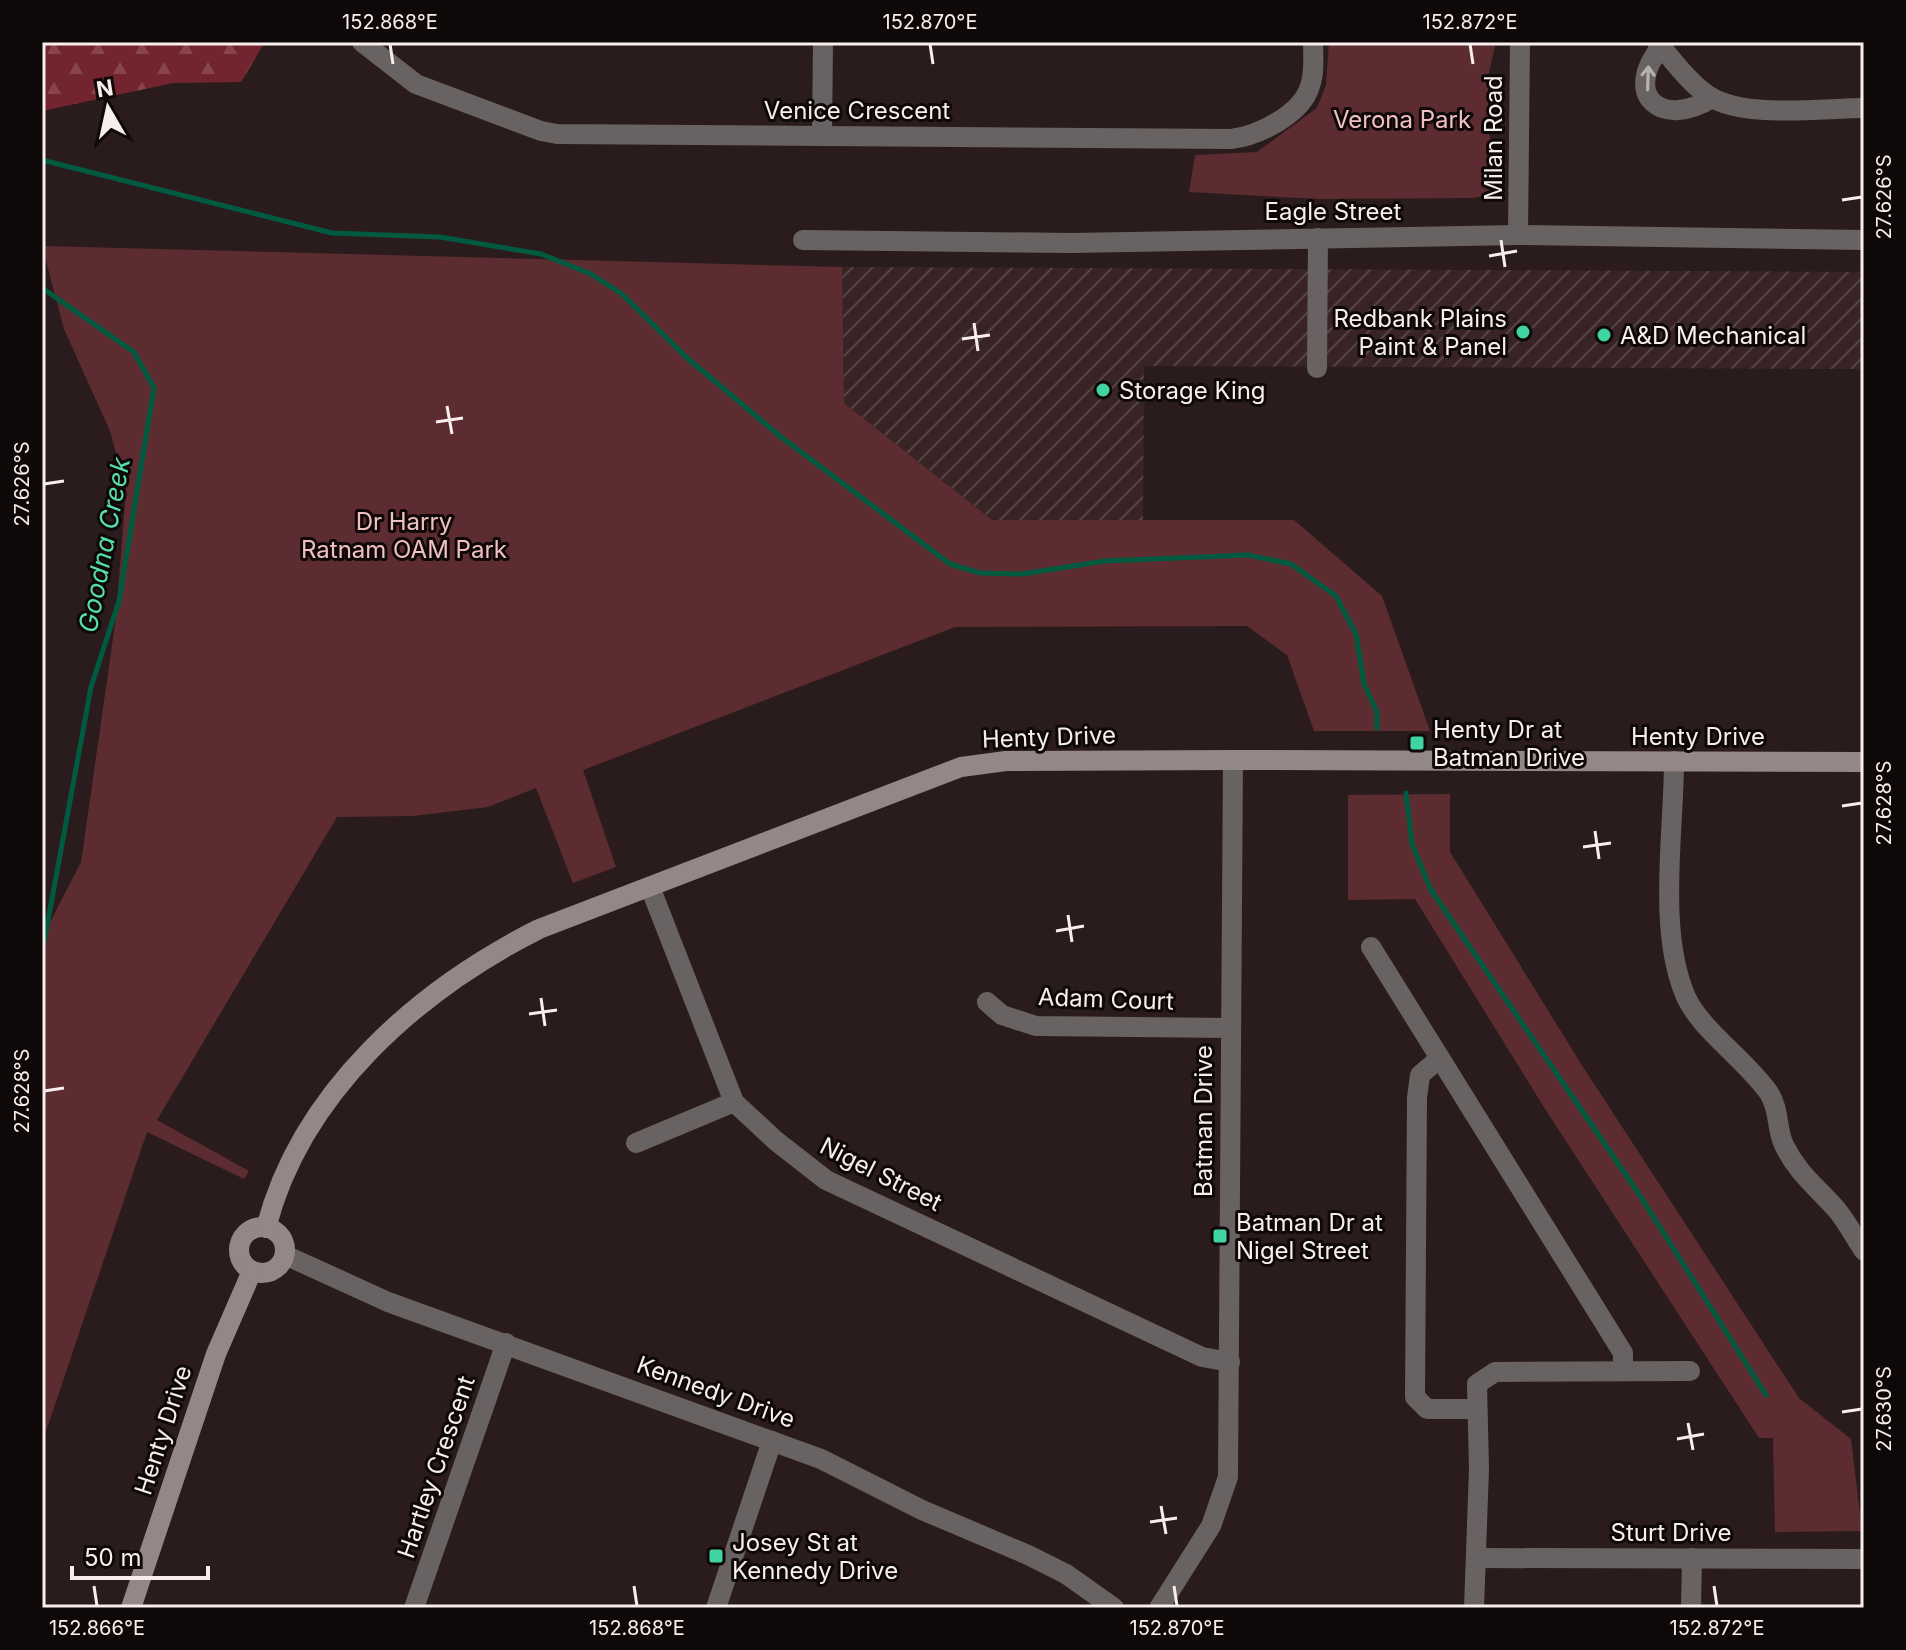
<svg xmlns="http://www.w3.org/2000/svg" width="1906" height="1650" font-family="Inter,sans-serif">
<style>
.industrial{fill:url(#industrial-furrows)}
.forest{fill:url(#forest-firs)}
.park{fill:#5d2c30}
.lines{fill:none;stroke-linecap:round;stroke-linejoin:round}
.stream{stroke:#005a40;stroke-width:5}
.street{stroke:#696262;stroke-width:20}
.secondary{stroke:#938787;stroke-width:20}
.oneway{stroke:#b8afaf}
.ticks{fill:none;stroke:#f8eeee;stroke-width:3}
.poi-dot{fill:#40d4a2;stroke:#0e0808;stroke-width:3}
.labels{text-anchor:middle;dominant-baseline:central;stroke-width:6;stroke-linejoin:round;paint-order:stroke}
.street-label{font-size:24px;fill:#f8eeee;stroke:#0e0808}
.park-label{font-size:24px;fill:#f0c0c1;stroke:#0e0808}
.poi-label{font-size:24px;fill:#f8eeee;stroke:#0e0808;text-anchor:start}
.water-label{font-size:26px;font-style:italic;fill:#56dead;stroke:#0e0808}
.neatline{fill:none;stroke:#f8eeee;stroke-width:3}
.ticks-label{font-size:20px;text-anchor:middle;fill:#f8eeee}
</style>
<defs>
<pattern id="industrial-furrows" width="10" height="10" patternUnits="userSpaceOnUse" patternTransform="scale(2)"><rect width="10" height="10" fill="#382425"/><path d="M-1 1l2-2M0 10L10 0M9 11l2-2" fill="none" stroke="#564445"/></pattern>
<pattern id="forest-firs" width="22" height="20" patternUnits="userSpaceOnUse" patternTransform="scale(2)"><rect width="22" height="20" fill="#73252f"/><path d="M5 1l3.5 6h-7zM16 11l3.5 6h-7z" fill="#88454d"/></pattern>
</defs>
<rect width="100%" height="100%" fill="#2a1c1d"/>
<polygon class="industrial" points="842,267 1864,272 1864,369 1144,366 1143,520 992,520 844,403"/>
<polygon class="forest" points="42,42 265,42 241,82 173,83 42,111"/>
<g class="park">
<polygon points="1329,42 1496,42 1488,76 1488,131 1495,152 1495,187 1486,196 1472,198 1318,199 1189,192 1195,155 1257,152 1317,108 1326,85"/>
<polygon points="42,246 842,267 844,403 992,520 1294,520 1382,596 1430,731 1314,731 1287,655 1247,626 955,627 583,770 616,867 573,883 536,788 488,807 413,816 337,817 157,1120 249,1171 244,1179 147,1132 42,1443 42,938 81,862 116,617 126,490 110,431 64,329"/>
<polygon points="1450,794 1450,852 1583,1067 1799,1398 1851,1439 1862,1531 1775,1532 1773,1438 1759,1438 1547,1112 1415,899 1348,900 1348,795"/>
</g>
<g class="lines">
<g class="stream">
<polyline points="42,160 332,233 440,237 541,254 591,274 622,294 686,357 781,437 950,564 980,573 1022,574 1105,561 1248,555 1291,564 1336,596 1356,634 1364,684 1377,712 1377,728"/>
<polyline points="42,288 134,352 154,388 119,601 91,687 42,953"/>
<polyline points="1406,793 1412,844 1431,890 1639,1194 1766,1395"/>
</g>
<g class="street">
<path d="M 362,42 L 416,84 L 541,131 L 557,134 L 1231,139 C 1258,136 1302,114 1310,86 C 1315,72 1313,56 1313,42"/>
<path d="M 1657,42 C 1673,60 1689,83 1709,96 C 1744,119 1822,108 1864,108"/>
<path d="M 1661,47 C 1622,94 1661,130 1712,98"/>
<polyline points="822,136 823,42"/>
<polyline points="1518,235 1520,42"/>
<polyline points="803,240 1072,243 1518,235 1864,240"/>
<polyline points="1317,368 1318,238"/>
<path d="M 1674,761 C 1674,832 1657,931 1686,997 C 1701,1030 1746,1060 1769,1093 C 1780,1110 1776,1128 1784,1145 C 1798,1174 1817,1187 1837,1210 C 1847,1222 1855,1238 1864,1251"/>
<polyline points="650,887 734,1102 776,1141 826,1180 1202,1357 1230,1362"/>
<polyline points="1371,947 1623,1353 1623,1370"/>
<polyline points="987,1002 1002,1015 1036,1026 1229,1028"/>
<polyline points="1440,1058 1420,1075 1417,1098 1415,1397 1427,1409 1477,1409"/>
<polyline points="636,1143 734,1102"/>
<polyline points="285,1255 388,1302 821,1459 922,1510 1028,1555 1066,1574 1114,1608"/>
<polyline points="1477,1558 1864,1559"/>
<polyline points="414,1608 506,1343"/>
<polyline points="716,1608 772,1441"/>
<polyline points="1159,1608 1211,1526 1228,1477 1233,760"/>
<polyline points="1474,1608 1479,1469 1477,1384 1495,1372 1690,1371"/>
<polyline points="1691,1608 1692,1558"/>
</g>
<g class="secondary">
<circle cx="262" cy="1250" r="23"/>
<path d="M 266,1228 C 301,1092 418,990 539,929 L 961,767 L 1006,761 L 1233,760 L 1864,762"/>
<polyline points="131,1608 216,1354 252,1271"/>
</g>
</g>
<defs><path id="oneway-shaft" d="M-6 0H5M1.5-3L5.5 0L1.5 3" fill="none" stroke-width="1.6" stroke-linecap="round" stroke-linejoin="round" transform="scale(2)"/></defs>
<use class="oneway" href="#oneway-shaft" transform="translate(1648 78) rotate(-88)"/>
<path class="ticks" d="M 390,44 L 393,64M 930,44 L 933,64M 1470,44 L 1473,64M 1842,200 L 1862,197M 1501,240 L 1505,267M 1489,256 L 1517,251M 974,323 L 978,351M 962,339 L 990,335M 447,406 L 452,434M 436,422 L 463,418M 44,484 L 64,481M 1842,806 L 1862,803M 1595,831 L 1599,859M 1583,847 L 1611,843M 1068,915 L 1072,942M 1056,931 L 1084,926M 541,998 L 545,1026M 529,1014 L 557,1010M 44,1091 L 64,1088M 1842,1412 L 1862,1409M 1688,1423 L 1693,1450M 1677,1439 L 1704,1434M 1161,1506 L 1166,1534M 1150,1522 L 1177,1518M 94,1586 L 97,1606M 634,1586 L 637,1606M 1174,1586 L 1177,1606M 1714,1586 L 1717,1606"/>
<g class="poi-dot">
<circle cx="1523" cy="332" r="8"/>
<circle cx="1604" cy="335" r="8"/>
<circle cx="1103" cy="390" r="8"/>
<rect x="1409" y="735" width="16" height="16" rx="4"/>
<rect x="1212" y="1228" width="16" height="16" rx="4"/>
<rect x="708" y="1548" width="16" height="16" rx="4"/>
</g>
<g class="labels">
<g class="street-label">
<text x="857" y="110">Venice Crescent</text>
<text transform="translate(1493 138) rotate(-90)">Milan Road</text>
<text x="1333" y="211">Eagle Street</text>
<text x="1698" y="736">Henty Drive</text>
<text transform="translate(1049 737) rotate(-2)">Henty Drive</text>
<text transform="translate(1106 999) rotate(2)">Adam Court</text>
<text transform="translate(1203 1121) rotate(-90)">Batman Drive</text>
<text transform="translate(881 1174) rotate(27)">Nigel Street</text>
<text transform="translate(716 1392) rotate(20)">Kennedy Drive</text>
<text transform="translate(163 1430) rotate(-72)">Henty Drive</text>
<text transform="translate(436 1467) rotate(-71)">Hartley Crescent</text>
<text x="1671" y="1532">Sturt Drive</text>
</g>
<g class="park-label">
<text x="1402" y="119">Verona Park</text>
<text x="404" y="521">Dr Harry<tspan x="404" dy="28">Ratnam OAM Park</tspan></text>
</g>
<g class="poi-label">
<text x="1507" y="318" text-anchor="end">Redbank Plains<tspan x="1507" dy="28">Paint &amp; Panel</tspan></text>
<text x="1620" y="335">A&amp;D Mechanical</text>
<text x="1119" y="390">Storage King</text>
<text x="1433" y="729">Henty Dr at<tspan x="1433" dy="28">Batman Drive</tspan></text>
<text x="1236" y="1222">Batman Dr at<tspan x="1236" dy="28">Nigel Street</tspan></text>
<text x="732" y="1542">Josey St at<tspan x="732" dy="28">Kennedy Drive</tspan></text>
</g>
<g class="water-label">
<text transform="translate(104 545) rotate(-79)">Goodna Creek</text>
</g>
</g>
<rect width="1906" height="1650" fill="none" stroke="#0e0808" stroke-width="88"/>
<g transform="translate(108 108) rotate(351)" stroke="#0e0808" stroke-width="6" paint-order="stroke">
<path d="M0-6L14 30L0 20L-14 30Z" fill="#f8eeee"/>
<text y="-12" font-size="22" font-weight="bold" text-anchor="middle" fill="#f8eeee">N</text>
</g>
<path d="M72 1566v12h136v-12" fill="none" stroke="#f8eeee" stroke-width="4"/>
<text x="84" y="1566" font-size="24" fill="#f8eeee" stroke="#0e0808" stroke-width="6" paint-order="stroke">50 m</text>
<rect x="44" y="44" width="1818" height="1562" class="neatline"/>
<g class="ticks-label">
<text x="390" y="29">152.868°E</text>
<text x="930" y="29">152.870°E</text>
<text x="1470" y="29">152.872°E</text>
<text transform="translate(1884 197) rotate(-90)" y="7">27.626°S</text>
<text transform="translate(22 484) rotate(-90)" y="7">27.626°S</text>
<text transform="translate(1884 803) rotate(-90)" y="7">27.628°S</text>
<text transform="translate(22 1091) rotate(-90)" y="7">27.628°S</text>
<text transform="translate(1884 1409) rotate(-90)" y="7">27.630°S</text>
<text x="97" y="1635">152.866°E</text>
<text x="637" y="1635">152.868°E</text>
<text x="1177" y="1635">152.870°E</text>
<text x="1717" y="1635">152.872°E</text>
</g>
</svg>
